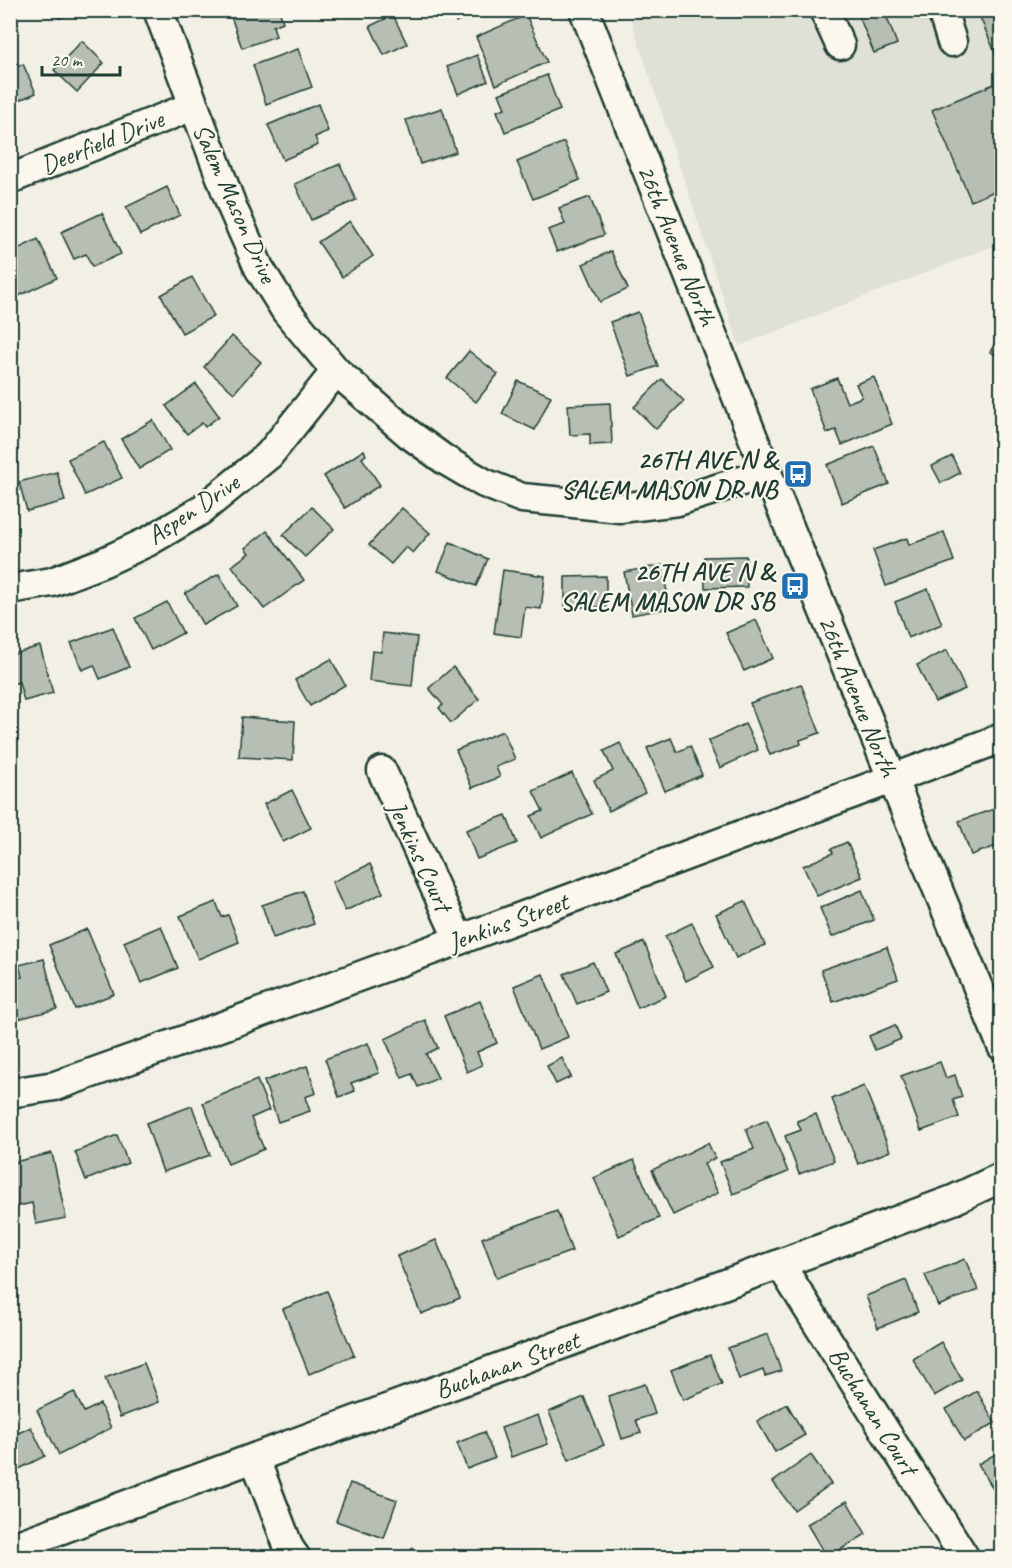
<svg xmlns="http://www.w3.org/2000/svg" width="1012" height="1568" font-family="Caveat,sans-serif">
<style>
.built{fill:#e0e1d6}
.building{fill:#b7beb3;stroke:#1f3d34;stroke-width:1.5}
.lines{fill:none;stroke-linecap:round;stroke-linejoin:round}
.minor-casing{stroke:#1f3d34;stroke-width:33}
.minor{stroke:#fbf7ec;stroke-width:28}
.labels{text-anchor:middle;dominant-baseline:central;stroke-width:4.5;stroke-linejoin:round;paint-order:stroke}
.street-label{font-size:26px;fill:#1f3d34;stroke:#fbf7ec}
.poi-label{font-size:26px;font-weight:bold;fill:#1f3d34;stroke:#fbf7ec;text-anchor:end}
</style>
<rect width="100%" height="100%" fill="#f2f0e5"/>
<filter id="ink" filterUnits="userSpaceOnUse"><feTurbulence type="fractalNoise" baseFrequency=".0167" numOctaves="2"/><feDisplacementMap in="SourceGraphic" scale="12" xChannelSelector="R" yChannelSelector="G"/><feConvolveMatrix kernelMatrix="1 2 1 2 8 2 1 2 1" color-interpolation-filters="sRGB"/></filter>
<g filter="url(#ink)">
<polygon class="built" points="628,11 1001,11 1001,243 739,346"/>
<g class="building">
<polygon points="57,10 86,10 59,18"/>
<polygon points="279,10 283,22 273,26 276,36 242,48 229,11"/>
<polygon points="450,10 479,10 456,22"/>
<polygon points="867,10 884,10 897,44 874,53 858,14"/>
<polygon points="977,10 1002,10 1002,69"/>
<polygon points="393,15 407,44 384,55 370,26"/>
<polygon points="526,15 547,62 496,85 476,37"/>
<polygon points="82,41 104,63 77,92 54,70"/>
<polygon points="298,49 312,87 266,104 253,65"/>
<polygon points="477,55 488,81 458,94 447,67"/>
<polygon points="23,64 36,93 10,104 10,70"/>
<polygon points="547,75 560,110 505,132 497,111 505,108 499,94"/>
<polygon points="999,82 1002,89 1002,188 971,201 932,110"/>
<polygon points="318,104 328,131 315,137 318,145 283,160 268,125"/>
<polygon points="442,108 456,152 420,164 406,120"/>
<polygon points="564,142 580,180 533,199 517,162"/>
<polygon points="340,164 356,200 311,220 295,184"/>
<polygon points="167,187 180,215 140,235 126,207"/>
<polygon points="590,197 604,235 557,252 548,230 565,224 559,208"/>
<polygon points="102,213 121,254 92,267 86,254 74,259 61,232"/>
<polygon points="350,221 373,256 342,277 318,242"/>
<polygon points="38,239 57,278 10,300 10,244 16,241 20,248"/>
<polygon points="611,251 628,289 600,302 583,264"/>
<polygon points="192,277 214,316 182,333 161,295"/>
<polygon points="638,312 658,366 630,376 610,322"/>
<polygon points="1002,331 1002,358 990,352"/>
<polygon points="232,336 261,362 234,393 204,367"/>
<polygon points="469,351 498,374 476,402 447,378"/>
<polygon points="874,377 892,424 842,445 836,430 827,433 810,389 837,378 847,403 862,397 856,384"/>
<polygon points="662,379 684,401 656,429 634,407"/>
<polygon points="518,381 551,396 535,430 502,414"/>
<polygon points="196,384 219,416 205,427 202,423 187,434 166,406"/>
<polygon points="610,403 612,444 590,445 590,434 570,435 568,405"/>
<polygon points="153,420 170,450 139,469 121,439"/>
<polygon points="104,442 122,478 85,495 68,459"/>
<polygon points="874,446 889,484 842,503 827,465"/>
<polygon points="364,450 366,455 362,458 380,485 345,508 324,476"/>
<polygon points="952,456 960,473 941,483 932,466"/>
<polygon points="57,472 65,501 27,511 19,482"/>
<polygon points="312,507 334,529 305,557 283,535"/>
<polygon points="402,508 430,533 413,553 406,547 391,564 369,545"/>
<polygon points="267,531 304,580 264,609 232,566 249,553 245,548"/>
<polygon points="944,532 954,561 886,586 873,550 907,538 909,545"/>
<polygon points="450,542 488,559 476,586 438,571"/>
<polygon points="746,556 747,587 705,588 704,557"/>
<polygon points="662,565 670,608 632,615 624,572"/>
<polygon points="503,570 545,576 541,609 525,607 521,637 494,633"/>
<polygon points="219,574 237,606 203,625 185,593"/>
<polygon points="606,576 606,607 565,607 565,577"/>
<polygon points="928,589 942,624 908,638 895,602"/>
<polygon points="167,602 183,633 151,650 135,618"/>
<polygon points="756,620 773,658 744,671 726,633"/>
<polygon points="113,627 129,667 100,679 94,665 82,670 71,643"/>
<polygon points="383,633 417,637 412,686 369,681 372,651 381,652"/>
<polygon points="1002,640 1002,666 995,642"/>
<polygon points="40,646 53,693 24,701 19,682 10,685 10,655"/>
<polygon points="947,650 965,689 935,702 917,665"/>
<polygon points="331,659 345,685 310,706 295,680"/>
<polygon points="453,667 479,699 451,723 439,708 443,705 429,688"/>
<polygon points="801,684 820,733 800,740 801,744 770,755 750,703"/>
<polygon points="242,717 295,721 293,760 239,757"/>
<polygon points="745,724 758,750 720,768 708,741"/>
<polygon points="503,731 515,759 496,767 500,777 472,788 456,750"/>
<polygon points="671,738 677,752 690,746 702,775 665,791 647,748"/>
<polygon points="620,743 645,793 609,811 594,780 613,771 604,751"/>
<polygon points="572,773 592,814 541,838 531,816 543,811 533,791"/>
<polygon points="292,790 311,828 283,842 264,804"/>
<polygon points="997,808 1002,819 1002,844 971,855 959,821"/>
<polygon points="506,815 517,843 477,859 466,830"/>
<polygon points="847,842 862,877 817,896 803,866 833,853 831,849"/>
<polygon points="370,864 383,893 345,911 332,882"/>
<polygon points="862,890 874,920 832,937 820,908"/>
<polygon points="303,891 314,924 273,938 262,905"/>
<polygon points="745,901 765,945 736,958 716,914"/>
<polygon points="216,902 222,917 228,915 239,942 198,959 180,916"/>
<polygon points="692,923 714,967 686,981 665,936"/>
<polygon points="161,926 178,968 141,983 124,942"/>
<polygon points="87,929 114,994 75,1009 49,945"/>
<polygon points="644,942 666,996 638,1008 616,954"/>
<polygon points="887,947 898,979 833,1002 821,970"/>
<polygon points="44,959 57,1009 10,1021 10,980 22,977 19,965"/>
<polygon points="593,962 606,992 577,1004 564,974"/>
<polygon points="543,974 568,1037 539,1049 514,986"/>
<polygon points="480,1001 497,1043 477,1052 482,1065 467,1072 444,1016"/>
<polygon points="425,1020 438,1048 426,1054 438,1078 418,1087 412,1074 402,1078 385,1039"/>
<polygon points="895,1025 901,1039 875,1050 869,1036"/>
<polygon points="368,1043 379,1073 351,1083 355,1091 339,1097 325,1059"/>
<polygon points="562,1058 571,1077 556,1084 547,1066"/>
<polygon points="940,1062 946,1078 955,1075 962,1097 953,1100 959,1117 921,1131 901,1076"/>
<polygon points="307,1066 316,1093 305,1097 310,1111 278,1122 264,1081"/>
<polygon points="257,1080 269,1110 251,1118 264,1149 228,1164 203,1103"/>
<polygon points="864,1086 890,1151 858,1164 832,1099"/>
<polygon points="192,1106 210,1155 163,1172 146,1123"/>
<polygon points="816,1114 834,1161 799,1174 785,1136 801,1130 797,1121"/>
<polygon points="767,1120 788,1172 733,1194 720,1162 754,1149 746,1129"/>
<polygon points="117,1135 128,1163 86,1180 75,1152"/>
<polygon points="708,1143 715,1158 704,1164 718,1193 673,1215 652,1170"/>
<polygon points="52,1153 66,1218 36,1224 32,1203 14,1207 10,1192 10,1163"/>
<polygon points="634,1160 659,1218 619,1236 594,1178"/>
<polygon points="557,1211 572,1251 497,1278 482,1238"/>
<polygon points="436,1240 460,1298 421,1314 397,1256"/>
<polygon points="965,1259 978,1290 938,1306 925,1275"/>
<polygon points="906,1280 918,1312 878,1328 866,1296"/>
<polygon points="327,1291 354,1355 309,1374 283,1309"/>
<polygon points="768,1334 781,1371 765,1376 763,1370 739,1379 728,1348"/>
<polygon points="941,1342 962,1380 934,1396 913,1359"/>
<polygon points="710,1355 722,1384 683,1400 671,1370"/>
<polygon points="144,1363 159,1402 120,1417 105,1378"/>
<polygon points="645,1384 655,1414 636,1420 641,1433 622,1439 608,1396"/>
<polygon points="977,1391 995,1423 964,1441 946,1409"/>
<polygon points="74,1392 84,1412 100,1404 111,1428 59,1455 37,1410"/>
<polygon points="584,1397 604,1445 569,1460 549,1412"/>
<polygon points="787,1404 805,1435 775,1452 757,1421"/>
<polygon points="538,1415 548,1444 511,1457 501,1428"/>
<polygon points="31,1427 45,1456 11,1473 10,1437"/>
<polygon points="484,1432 495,1458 467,1469 457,1443"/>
<polygon points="1002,1450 1002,1492 997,1495 978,1464"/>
<polygon points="811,1455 831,1484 794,1510 773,1482"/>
<polygon points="350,1483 397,1500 384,1538 336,1521"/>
<polygon points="847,1501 866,1534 827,1558 807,1524"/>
<polygon points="413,1548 421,1558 402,1558"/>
<polygon points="454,1549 461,1558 444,1558"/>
</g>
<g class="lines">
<g class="minor-casing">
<g id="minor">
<polyline points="158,10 233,209 259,268 286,311 336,371 409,434 445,460 484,483 522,498 564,502 620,508 678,501 767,473"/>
<polyline points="584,10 767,473 1002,1046"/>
<polyline points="824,10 840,45"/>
<polyline points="942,10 952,42"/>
<polyline points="10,179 193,106"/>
<polyline points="10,589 52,582 104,562 149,541 200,511 269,455 336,371"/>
<polyline points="382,771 459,940"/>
<polyline points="10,1093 55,1086 179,1042 459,940 1002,738"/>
<polyline points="780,1264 965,1558"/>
<polyline points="255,1459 289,1548 296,1558"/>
<polyline points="10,1548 953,1200 1002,1177"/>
</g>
</g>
<use href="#minor" class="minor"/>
</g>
</g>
<defs>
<g id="bus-square" transform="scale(1.5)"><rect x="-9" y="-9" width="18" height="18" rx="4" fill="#1f6fb2" stroke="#fbf7ec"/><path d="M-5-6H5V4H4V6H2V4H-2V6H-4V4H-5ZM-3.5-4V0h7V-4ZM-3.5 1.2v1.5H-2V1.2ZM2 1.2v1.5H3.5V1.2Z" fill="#fff"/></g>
</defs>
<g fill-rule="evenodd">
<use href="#bus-square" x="798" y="474"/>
<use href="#bus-square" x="795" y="586"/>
</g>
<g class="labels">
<g class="street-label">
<text transform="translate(102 142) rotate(-22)">Deerfield Drive</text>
<text transform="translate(235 203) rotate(66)">Salem Mason Drive</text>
<text transform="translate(677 245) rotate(68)">26th Avenue North</text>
<text transform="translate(193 509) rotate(-34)">Aspen Drive</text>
<text transform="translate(858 696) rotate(68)">26th Avenue North</text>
<text transform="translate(420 856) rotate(65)">Jenkins Court</text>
<text transform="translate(508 922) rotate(-20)">Jenkins Street</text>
<text transform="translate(507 1365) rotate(-20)">Buchanan Street</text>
<text transform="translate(873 1411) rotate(58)">Buchanan Court</text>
</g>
<g class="poi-label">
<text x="777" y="459">26TH AVE N &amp;<tspan x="777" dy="30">SALEM MASON DR NB</tspan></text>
<text x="774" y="571">26TH AVE N &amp;<tspan x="774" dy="30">SALEM MASON DR SB</tspan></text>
</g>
</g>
<rect width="1012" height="1568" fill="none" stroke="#fbf7ec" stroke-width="36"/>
<rect x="18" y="18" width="976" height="1532" fill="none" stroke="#1f3d34" stroke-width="2" filter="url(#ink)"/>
<path d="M42 66v9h78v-9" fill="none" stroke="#1f3d34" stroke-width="3"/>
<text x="51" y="66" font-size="18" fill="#1f3d34" stroke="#fbf7ec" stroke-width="4.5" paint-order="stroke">20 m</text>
</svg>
